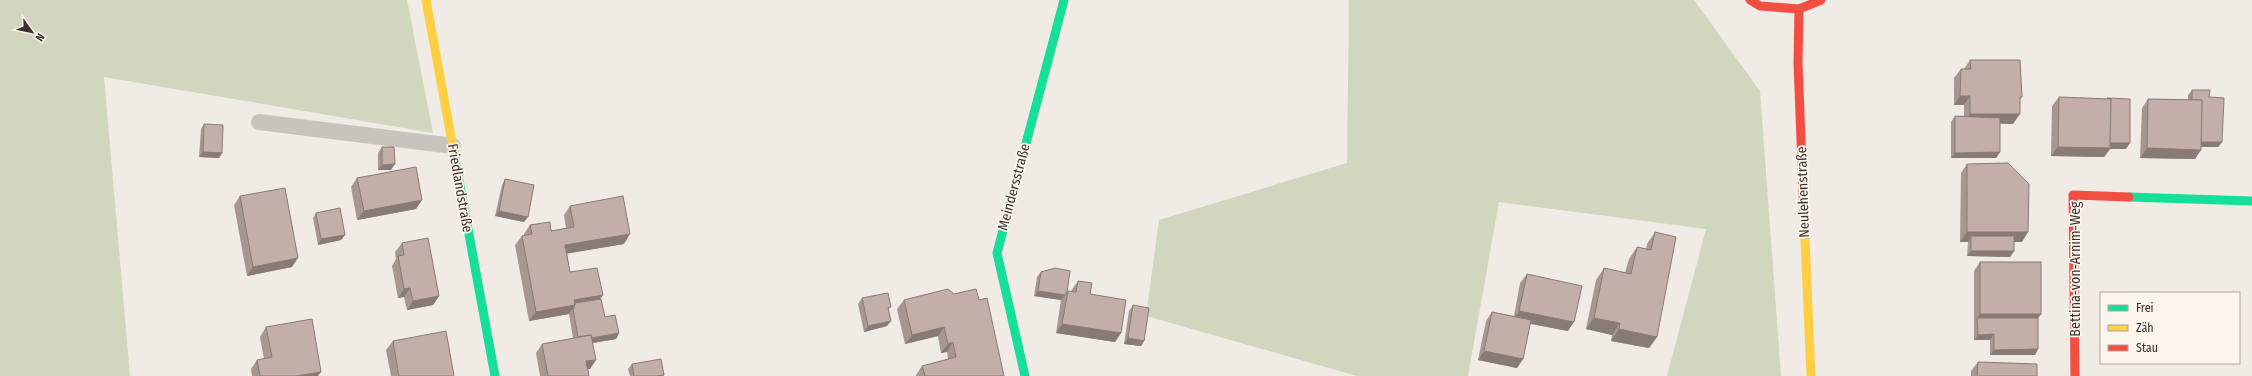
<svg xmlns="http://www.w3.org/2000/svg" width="2252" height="376" font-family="'Fira Sans Condensed',sans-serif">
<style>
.green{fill:#d1d6bf}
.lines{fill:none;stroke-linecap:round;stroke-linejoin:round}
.lane{stroke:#c9c3be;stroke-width:16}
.fast{stroke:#16e098;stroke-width:9}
.slow{stroke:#ffcf43;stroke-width:9}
.jam{stroke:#f24e42;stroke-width:9}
.wall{fill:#a89690}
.shaded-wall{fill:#887a75}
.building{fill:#c3afa7;stroke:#887a75}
.labels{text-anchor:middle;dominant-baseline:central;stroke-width:3.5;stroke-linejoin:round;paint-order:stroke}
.street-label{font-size:14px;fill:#3b302b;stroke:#fbf5ee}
</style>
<rect width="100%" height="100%" fill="#f0ebe5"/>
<g class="green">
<polygon points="0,0 407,0 433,133 104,77 130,376 0,376"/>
<polygon points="1349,0 1694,0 1760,91 1781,376 1667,376 1706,229 1499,202 1468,376 1357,376 1146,316 1159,220 1347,163"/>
</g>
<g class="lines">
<polyline class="lane" points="259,122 453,146"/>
<g class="fast">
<polyline points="454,153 495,376"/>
<polyline points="2129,197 2252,201"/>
<polyline points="1025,376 997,253 1064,0"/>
</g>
<g class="slow">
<polyline points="426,0 454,153"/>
<polyline points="1804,216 1811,376"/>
</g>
<g class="jam">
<polyline points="1750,0 1760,6 1799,9 1821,0"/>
<polyline points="1799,9 1798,63 1804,216"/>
<polyline points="2075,376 2073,195 2129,197"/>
</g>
</g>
<g class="wall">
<polygon points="1970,60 2022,97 2020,100 2013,124 2000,123 2000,152 1996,158 1951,158 1951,122 1955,116 1964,117 1964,105 1954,105 1954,78 1961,69 1964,69"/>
<polygon points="2192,90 2209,97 2222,142 2218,147 2201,147 2195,159 2140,158 2142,108 2148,99 2188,100 2188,95"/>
<polygon points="2059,97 2126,149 2110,149 2104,157 2051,156 2052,106"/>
<polygon points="204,124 222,153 219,158 199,157 201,129"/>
<polygon points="382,147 391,170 378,170 378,153"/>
<polygon points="1967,164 2022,242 2014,242 2014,251 2010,257 1967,256 1968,242 1960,242 1961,173"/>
<polygon points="357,178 416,209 357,220 351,187"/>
<polygon points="505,179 524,222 495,216 502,185"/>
<polygon points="240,196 292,267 247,276 234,205"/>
<polygon points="570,206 624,244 567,253 570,272 603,295 600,299 605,317 619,333 616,339 593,343 590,369 588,369 589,376 540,376 536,353 542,344 573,338 569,314 529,321 515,245 522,236 524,236 524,234 530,225 551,231 566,228 564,215"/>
<polygon points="316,213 345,235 341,240 318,245 313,218"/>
<polygon points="1655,232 1657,337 1649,348 1611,341 1612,335 1586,329 1596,280 1604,268 1625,273 1629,259 1637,247 1646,249 1647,244"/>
<polygon points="402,243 439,296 433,305 407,310 404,297 398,298 392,266 396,259 395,252"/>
<polygon points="1980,262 2038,318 2038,349 2035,355 1990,355 1990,340 1974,340 1974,271"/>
<polygon points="1041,272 1067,292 1068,291 1071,291 1078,281 1090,294 1121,333 1115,342 1056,333 1061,300 1034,296 1037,277"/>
<polygon points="1527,274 1568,331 1530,324 1523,359 1517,368 1478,360 1486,321 1492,312 1514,316 1520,283"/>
<polygon points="954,294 979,300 1004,376 916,376 916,375 922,366 948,359 947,352 941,353 938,336 905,344 897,309 904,300"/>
<polygon points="862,298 889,311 887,326 864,332 858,304"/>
<polygon points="1133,305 1144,341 1141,346 1124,344 1129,311"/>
<polygon points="266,327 318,376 252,376 251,369 257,360 264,359 260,337"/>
<polygon points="393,341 454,376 391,376 386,350"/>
<polygon points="1978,362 2037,376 1971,376 1971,371"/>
<polygon points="632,364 664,375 663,376 630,376 628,369"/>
</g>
<g class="shaded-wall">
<polygon points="1960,96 1970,96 1964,105 1954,105"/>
<polygon points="1970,114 2020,114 2013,124 1964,123"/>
<polygon points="2199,142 2222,142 2218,147 2195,147"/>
<polygon points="2108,143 2130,143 2126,149 2110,149 2104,157 2051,156 2058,147"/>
<polygon points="2147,148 2201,150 2195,159 2140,158"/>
<polygon points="203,152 222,153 219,158 199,157"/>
<polygon points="2000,152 1996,158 1951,158 1955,153"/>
<polygon points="395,164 391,170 378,170 382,165"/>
<polygon points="422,200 416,209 357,220 364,211"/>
<polygon points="499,211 528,217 524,222 495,216"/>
<polygon points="1967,232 2028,232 2022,242 1971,242 1971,236 1968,242 1960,242"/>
<polygon points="630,234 624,244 559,255 565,245"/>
<polygon points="345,235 341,240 318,245 321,239"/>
<polygon points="1971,251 2014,251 2010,257 1967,256"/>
<polygon points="298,258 292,267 247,276 253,267"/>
<polygon points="410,288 404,297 398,298 404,289"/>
<polygon points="1038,291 1065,295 1061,300 1034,296"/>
<polygon points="603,295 596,304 573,308 569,314 529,321 536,312 574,300"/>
<polygon points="439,296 433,305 407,310 413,301"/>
<polygon points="1519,311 1574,322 1568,331 1513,320"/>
<polygon points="1980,314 2041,314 2035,323 1977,318"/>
<polygon points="1594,318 1620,323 1612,335 1586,329"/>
<polygon points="891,321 887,326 864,332 868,326"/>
<polygon points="1062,324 1121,333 1115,342 1056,333"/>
<polygon points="944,327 938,336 905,344 912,335"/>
<polygon points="1619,329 1657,337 1649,348 1611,341"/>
<polygon points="619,333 616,339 575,346 579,341"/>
<polygon points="1994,334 1990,340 1974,340 1978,335"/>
<polygon points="1128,338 1144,341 1141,346 1124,344"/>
<polygon points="953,342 947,352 941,353 948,344"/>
<polygon points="2038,349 2035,355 1990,355 1994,350"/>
<polygon points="1484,351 1523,359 1517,368 1478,360"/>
<polygon points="596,360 590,369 580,371 586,361"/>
<polygon points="321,372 318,376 296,376"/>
</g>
<g class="building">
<polygon points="1970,60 2020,60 2022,97 2020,97 2020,114 1970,114 1970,96 1960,96 1961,69 1971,69"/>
<polygon points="2192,90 2210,90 2209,97 2224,98 2222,142 2201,142 2202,100 2192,100"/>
<polygon points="2059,97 2111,99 2110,148 2058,147"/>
<polygon points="2107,98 2130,99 2130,143 2110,143 2111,99"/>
<polygon points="2148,99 2202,100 2201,150 2147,148"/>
<polygon points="1955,116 2000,118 2000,152 1955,153"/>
<polygon points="204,124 223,125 222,153 203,152"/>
<polygon points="382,147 394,147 395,164 382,165"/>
<polygon points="2008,163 2029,184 2028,232 1967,232 1967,164"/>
<polygon points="416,167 422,200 364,211 357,178"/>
<polygon points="505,179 534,185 528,217 499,211"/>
<polygon points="285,188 298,258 253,267 240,196"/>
<polygon points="623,196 630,234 565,245 570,272 597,268 603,295 574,300 575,305 536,312 522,236 532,234 530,225 550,222 551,231 574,227 570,206"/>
<polygon points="340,208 345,235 321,239 316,213"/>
<polygon points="1655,232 1676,237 1657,337 1619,329 1620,323 1594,318 1604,268 1631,274 1637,247 1651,250"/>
<rect x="1971" y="236" width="43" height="15"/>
<polygon points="428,238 439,296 413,301 410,288 404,289 398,256 404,255 402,243"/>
<rect x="1980" y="262" width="61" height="52"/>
<polygon points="1055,268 1070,271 1067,292 1065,295 1038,291 1041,272"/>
<polygon points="1527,274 1582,286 1574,322 1519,311"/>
<polygon points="1078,281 1092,283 1090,294 1126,300 1121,333 1062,324 1068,291 1076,292"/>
<polygon points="948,289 954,294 976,289 979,300 987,298 1004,376 925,376 922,366 956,357 953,342 948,344 944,327 912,335 904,300"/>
<polygon points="888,293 891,307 888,308 891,321 868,326 862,298"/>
<polygon points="601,299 605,317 615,315 619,333 592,338 591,335 578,337 573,309 575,305 575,303"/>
<polygon points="1133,305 1149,308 1144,341 1128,338"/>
<polygon points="1492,312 1531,320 1523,359 1484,351"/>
<polygon points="1977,318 2038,318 2038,349 1994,350 1994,334 1978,335"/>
<polygon points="312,319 321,372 296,376 260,376 257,360 272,357 266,327"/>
<polygon points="446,331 454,376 399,376 393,341"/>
<polygon points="591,335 596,360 586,361 589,376 548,376 542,344"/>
<polygon points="661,359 664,375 656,376 634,376 632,364"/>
<polygon points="1978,362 2037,364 2037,376 1977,376"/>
</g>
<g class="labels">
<g class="street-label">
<text transform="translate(1014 187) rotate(-75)">Meindersstraße</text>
<text transform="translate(460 188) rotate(80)">Friedlandstraße</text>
<text transform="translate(1803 192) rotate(-92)">Neulehenstraße</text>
<text transform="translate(2075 269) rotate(-90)">Bettina-von-Arnim-Weg</text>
</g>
</g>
<rect x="2100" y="292" width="140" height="72" fill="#fbf5ee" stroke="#aea6a0"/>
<rect x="2108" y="305" width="20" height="6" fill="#16e098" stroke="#aea6a0"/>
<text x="2136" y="312" font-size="12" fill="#3b302b">Frei</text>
<rect x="2108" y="325" width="20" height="6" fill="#ffcf43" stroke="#aea6a0"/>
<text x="2136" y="332" font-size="12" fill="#3b302b">Zäh</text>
<rect x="2108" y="345" width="20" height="6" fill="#f24e42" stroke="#aea6a0"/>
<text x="2136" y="352" font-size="12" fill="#3b302b">Stau</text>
<g transform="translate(32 32) rotate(123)" stroke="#fbf5ee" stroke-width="3" paint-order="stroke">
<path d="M0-3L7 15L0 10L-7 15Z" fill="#3b302b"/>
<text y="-6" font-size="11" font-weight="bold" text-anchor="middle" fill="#3b302b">N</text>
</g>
</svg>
